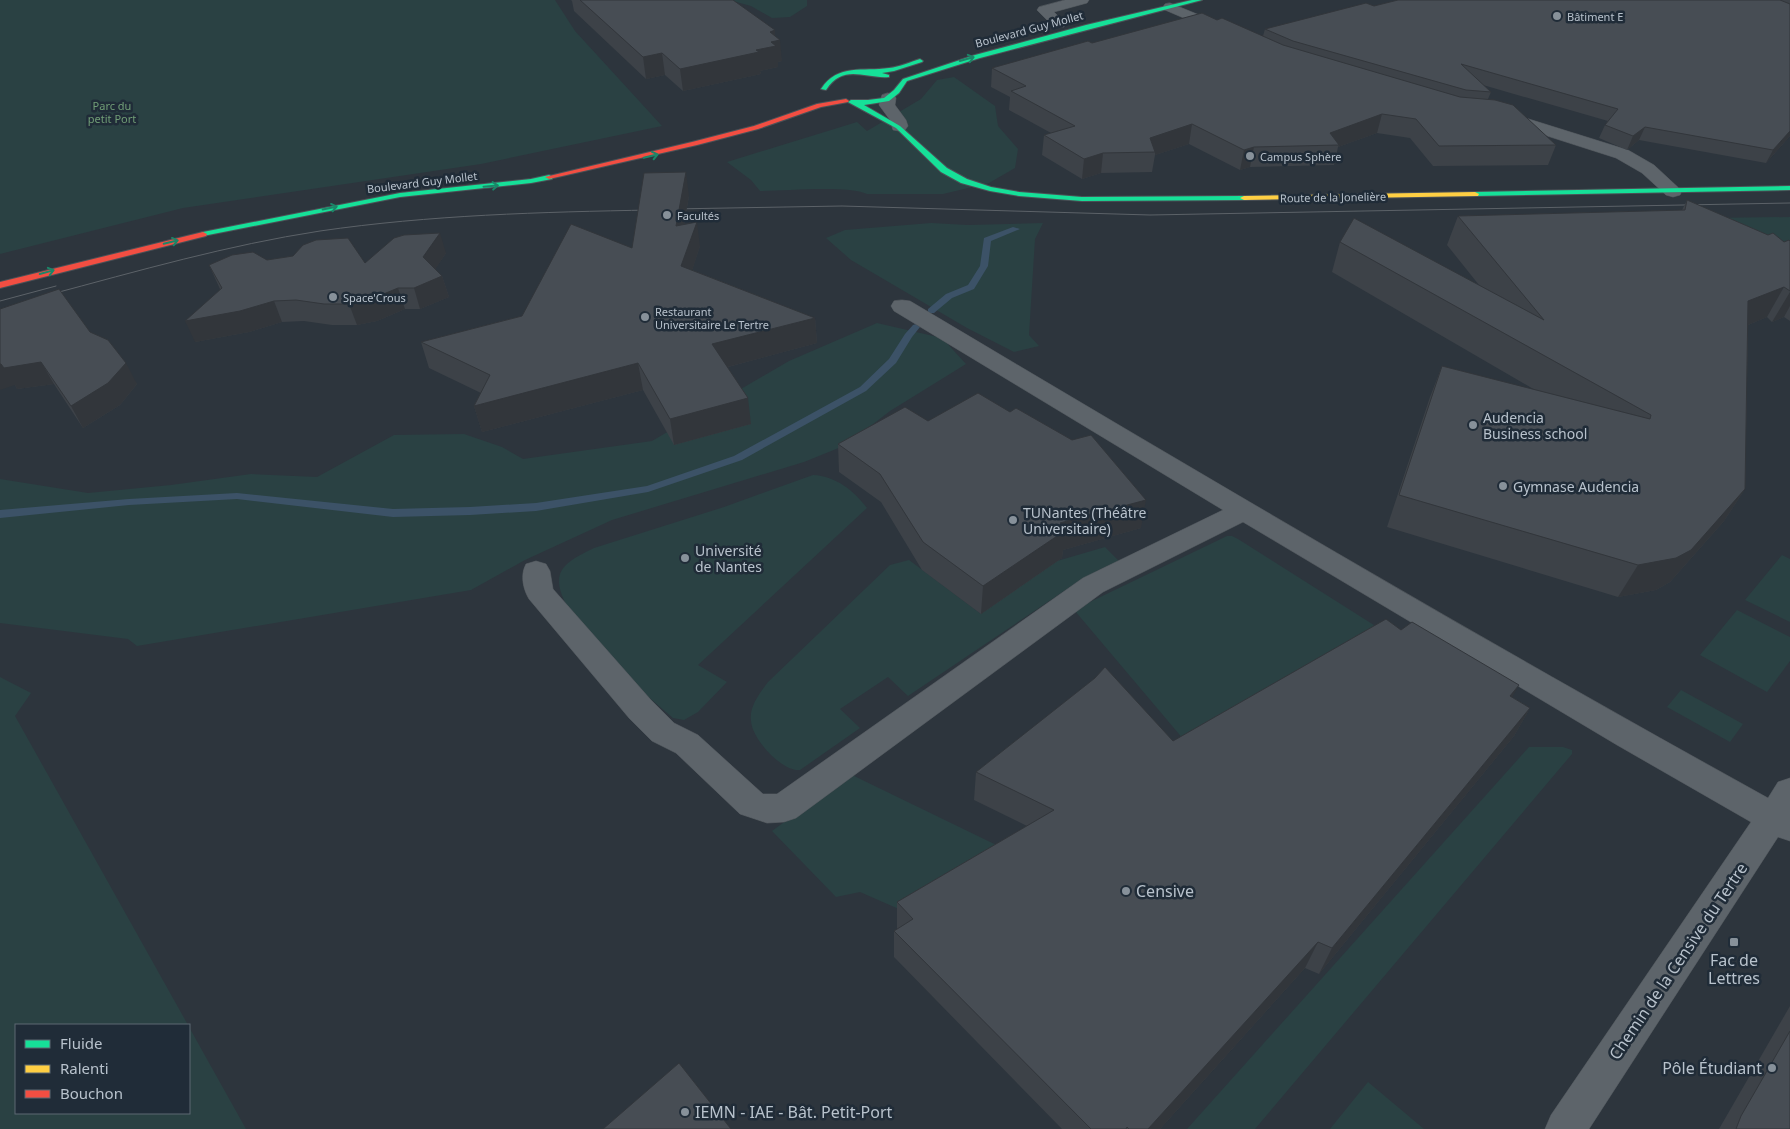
<svg xmlns="http://www.w3.org/2000/svg" width="1790" height="1129" font-family="'Noto Sans',sans-serif">
<style>
.green{fill:#2a4143}
.lines{fill:none;stroke-linecap:round;stroke-linejoin:round}
.stream{fill:#3c5267;fill-rule:evenodd}
.street-casing{stroke:#4b5157;stroke-width:1}
.fast-casing{stroke:#4b5157;stroke-width:2}
.slow-casing{stroke:#4b5157;stroke-width:2}
.jam-casing{stroke:#4b5157;stroke-width:2}
.street{fill:#5d646a;fill-rule:evenodd}
.fast{fill:#16e098;fill-rule:evenodd}
.slow{fill:#ffcf43;fill-rule:evenodd}
.jam{fill:#f24e42;fill-rule:evenodd}
.tram{stroke:#5c6268;stroke-width:1}
.wall{fill:#3d4248}
.shaded-wall{fill:#32363b}
.building{fill:#474d54;stroke:#32363b}
.oneway{stroke:#1b8668}
.poi-dot{fill:#87919a;stroke:#202c38;stroke-width:2}
.labels{text-anchor:middle;dominant-baseline:central;stroke-width:5;stroke-linejoin:round;paint-order:stroke}
.far-poi-label{font-size:11px;fill:#b8c2cc;stroke:#202c38;text-anchor:start}
.far-street-label{font-size:11px;fill:#b8c2cc;stroke:#202c38}
.far-park-label{font-size:11px;fill:#709d76;stroke:#202c38}
.poi-label{font-size:14px;fill:#b8c2cc;stroke:#202c38;text-anchor:start}
.near-poi-label{font-size:16px;fill:#b8c2cc;stroke:#202c38;text-anchor:start}
.near-street-label{font-size:16px;fill:#b8c2cc;stroke:#202c38}
</style>
<rect width="100%" height="100%" fill="#2d353d"/>
<g class="green">
<polygon points="0,0 555,0 575,31 662,126 481,164 183,208 0,254"/>
<polygon points="729,0 807,0 807,6 790,17 772,18 751,6"/>
<path d="M 954,77 L 995,106 L 998,126 L 1018,149 L 1015,168 L 989,183 L 943,194 L 867,194 C 848,185 785,191 760,191 L 751,180 L 727,162 L 857,122 L 867,131 L 921,99 L 937,80 Z"/>
<polygon points="1790,217 1790,256 1708,218"/>
<polygon points="931,223 968,225 1043,223 1035,239 1029,335 1039,346 1014,352 967,328 851,260 826,238 845,230"/>
<polygon points="877,323 942,338 966,364 890,411 846,445 804,462 612,520 525,560 471,590 137,646 128,639 0,623 0,479 88,493 171,485 251,474 317,477 394,435 464,434 502,447 523,459 652,441 789,361"/>
<path d="M 813,475 C 836,476 854,491 867,508 L 698,665 L 727,682 L 698,712 L 684,720 L 673,718 L 638,688 L 567,606 C 549,572 563,563 594,548 L 724,507 Z"/>
<polygon points="1227,536 1232,536 1238,539 1396,639 1195,753 1075,611 1092,601"/>
<path d="M 1105,547 L 1119,561 L 1079,581 L 908,696 L 888,677 L 840,709 L 860,728 L 800,770 C 782,772 752,739 751,721 C 749,706 760,693 768,682 L 890,565 L 909,560 L 981,614 L 1040,566 Z"/>
<polygon points="1782,555 1790,559 1790,622 1745,600"/>
<polygon points="1737,610 1790,637 1790,661 1767,692 1700,655"/>
<polygon points="0,677 31,693 15,716 188,1025 16,1025 16,1113 189,1113 189,1027 246,1129 0,1129"/>
<polygon points="1681,690 1743,724 1730,742 1667,707"/>
<polygon points="1529,747 1563,747 1572,750 1572,754 1255,1129 1187,1129"/>
<polygon points="850,774 1019,856 917,917 860,892 836,897 772,831"/>
<polygon points="1368,1082 1424,1129 1330,1129"/>
</g>
<g class="lines">
<g class="stream">
<polygon points="1013,227 1020,229 991,241 988,266 974,289 952,298 934,313 928,313 928,309 946,294 968,285 980,266 984,238"/>
<polygon points="916,324 920,327 912,337 896,363 866,391 742,460 648,492 536,511 470,515 393,517 237,499 129,505 0,518 0,510 129,499 237,493 393,509 470,507 536,503 647,486 734,456 860,387 889,359 905,334 913,325"/>
</g>
<g class="street-casing">
<g id="street">
<polygon points="1065,0 1089,0 1087,3 1054,12 1066,24 1064,27 1054,27 1037,10 1039,7"/>
<polygon points="1170,3 1231,28 1233,31 1231,34 1221,34 1165,10 1163,7 1165,4"/>
<polygon points="888,93 894,95 896,98 895,105 906,120 908,126 905,130 899,131 893,130 890,120 879,105 882,95"/>
<polygon points="1500,110 1628,150 1654,165 1682,191 1680,195 1673,197 1666,195 1642,173 1616,158 1494,119 1492,115 1494,111"/>
<path d="M 902,300 L 910,301 C 1194,470 1478,638 1768,798 L 1778,782 L 1790,778 L 1790,841 L 1778,837 L 1589,1129 L 1545,1129 L 1551,1115 L 1751,822 L 1617,745 L 1243,522 L 1103,592 L 796,818 L 784,822 L 767,823 L 740,814 L 676,753 L 652,741 L 629,718 L 529,599 C 523,589 520,575 526,564 L 536,561 L 546,564 L 550,571 L 553,589 L 651,700 L 674,723 L 698,735 L 763,794 L 777,794 L 1083,578 L 1223,510 L 894,311 L 891,306 L 894,301 Z"/>
</g>
</g>
<g class="fast-casing">
<g id="fast">
<polygon points="1192,0 1202,0 980,58 907,81 899,93 889,101 864,105 900,126 947,168 967,179 991,187 1019,192 1082,197 1244,196 1247,196 1247,200 1082,201 1019,196 990,191 961,183 941,172 896,128 848,102 851,100 868,100 884,98 894,90 903,79 975,55 1086,25"/>
<path d="M 920,59 L 923,61 L 922,62 L 894,71 L 882,73 L 889,75 L 889,77 C 864,79 844,63 826,90 L 821,89 C 838,63 863,72 889,68 C 900,67 910,62 920,59 Z"/>
<polygon points="549,175 553,177 552,179 531,183 400,197 203,236 199,234 203,232 400,193 531,179"/>
<polygon points="1790,186 1790,190 1475,196 1471,194 1475,192"/>
</g>
</g>
<g class="slow-casing">
<polygon id="slow" points="1475,192 1479,194 1478,196 1244,200 1240,198 1244,196"/>
</g>
<g class="jam-casing">
<g id="jam">
<polygon points="846,99 849,101 848,102 821,107 758,129 697,145 549,179 545,177 692,142 754,126 817,104"/>
<polygon points="203,232 207,234 206,236 0,288 0,282"/>
</g>
</g>
<use href="#street" class="street"/>
<use href="#fast" class="fast"/>
<use href="#slow" class="slow"/>
<use href="#jam" class="jam"/>
<g class="tram">
<polyline points="672,209 842,206 1150,215 1790,203"/>
<path d="M 48,295 C 138,271 228,245 320,231 C 430,215 541,212 652,210"/>
<polyline points="0,301 56,286"/>
</g>
</g>
<g class="wall">
<polygon points="571,0 733,0 775,35 782,61 778,62 778,67 760,71 761,74 683,91 665,75 646,79 574,11 572,1"/>
<polygon points="1398,0 1790,0 1790,136 1766,163 1639,140 1627,150 1599,138 1605,125 1608,121 1483,85 1491,92 1488,99 1556,145 1548,165 1433,166 1410,138 1377,133 1338,147 1334,165 1250,167 1240,170 1189,144 1155,155 1152,172 1101,173 1082,179 1042,155 1044,135 1051,133 1009,110 1010,97 991,87 992,68 1092,43 1217,20 1263,36 1265,29 1374,6"/>
<polygon points="689,196 684,225 700,246 692,270 815,318 817,343 728,367 751,424 674,445 643,390 482,432 474,406 481,393 429,368 421,342 522,316 632,248"/>
<polygon points="1687,200 1784,242 1790,241 1790,321 1784,317 1772,322 1767,317 1748,325 1745,489 1724,521 1670,582 1656,590 1618,597 1387,527 1430,397 1442,366 1535,390 1332,272 1340,242 1479,285 1447,245 1458,216 1682,210"/>
<polygon points="446,253 435,269 442,276 449,297 420,309 405,309 377,321 357,325 332,325 304,321 282,322 249,332 195,342 220,289 209,265 267,260 293,256 365,263"/>
<polygon points="90,332 137,384 120,405 83,428 54,384 17,389 15,385"/>
<polygon points="928,421 1141,528 1063,550 1062,558 981,614 922,570 881,502 839,472 838,444"/>
<polygon points="1401,630 1530,708 1514,736 1319,974 1305,968 1160,1129 1062,1129 894,957 894,931 897,929 897,902 1027,826 974,800 976,772 1173,741"/>
<polygon points="1790,1006 1790,1129 1719,1129"/>
</g>
<g class="shaded-wall">
<polygon points="775,30 775,41 780,40 782,61 778,62 778,67 760,71 761,74 683,91 680,69 756,50 770,32"/>
<polygon points="662,53 665,75 646,79 643,57"/>
<polygon points="1382,114 1377,133 1338,147 1339,145 1330,133"/>
<polygon points="1192,124 1189,144 1155,155 1155,152 1150,138"/>
<polygon points="1645,127 1639,140 1627,150 1633,136"/>
<polygon points="1790,131 1790,136 1766,163 1773,150"/>
<polygon points="1254,147 1250,167 1240,170 1244,150"/>
<polygon points="1103,153 1101,173 1082,179 1084,159"/>
<polygon points="686,172 689,196 679,251 676,226"/>
<polygon points="697,222 700,246 685,292 681,266"/>
<polygon points="440,233 446,253 430,277 423,257"/>
<polygon points="442,276 449,297 420,309 414,288"/>
<polygon points="1784,287 1767,317 1731,332 1748,301"/>
<polygon points="398,288 405,309 377,321 357,325 349,304"/>
<polygon points="1790,292 1790,306 1784,317 1772,322"/>
<polygon points="274,301 282,322 249,332 195,342 185,321"/>
<polygon points="815,318 817,343 716,370 712,344"/>
<polygon points="41,362 54,384 17,389 15,385 0,390 0,364"/>
<polygon points="126,363 137,384 120,405 83,428 71,406"/>
<polygon points="638,363 643,390 482,432 474,406"/>
<polygon points="748,398 751,424 674,445 670,419"/>
<polygon points="1745,489 1724,521 1670,582 1656,590 1618,597 1638,565"/>
<polygon points="1146,500 1141,528 1063,550 1062,558 981,614 983,586 1060,523"/>
<polygon points="1519,685 1503,714 1510,696"/>
<polygon points="1530,708 1514,736 1319,974 1332,948"/>
<polygon points="1318,942 1305,968 1160,1129 1148,1129"/>
</g>
<g class="building">
<polygon points="580,0 733,0 775,30 770,32 780,40 771,42 776,46 756,50 759,52 680,69 662,53 643,57"/>
<polygon points="1398,0 1780,0 1790,4 1790,131 1773,150 1645,127 1633,136 1605,125 1618,109 1461,64 1491,92 1466,90 1293,41 1265,29 1366,3 1374,6"/>
<polygon points="1202,13 1217,20 1222,18 1283,45 1460,97 1495,100 1513,105 1556,145 1439,146 1416,119 1382,114 1330,133 1339,145 1254,147 1244,150 1192,124 1150,138 1155,152 1103,153 1084,159 1044,135 1075,126 1011,91 1026,86 992,68 1088,41 1092,43"/>
<polygon points="686,172 676,226 697,222 681,266 815,318 712,344 748,398 670,419 638,363 474,406 490,375 421,342 522,316 571,224 632,248 644,173"/>
<polygon points="1687,200 1768,235 1773,233 1784,242 1789,240 1790,241 1790,291 1784,287 1748,301 1745,489 1691,550 1676,558 1638,565 1399,495 1442,366 1650,419 1651,415 1340,242 1354,218 1544,320 1458,216 1685,210"/>
<polygon points="440,233 423,257 442,276 414,288 398,288 369,300 349,304 324,304 296,300 274,301 240,311 185,321 222,288 209,265 232,255 253,252 267,260 293,256 303,245 316,240 348,238 365,263 394,238 404,235"/>
<polygon points="59,289 90,332 108,340 126,363 108,383 71,406 41,362 4,368 1,364 0,364 0,309"/>
<polygon points="978,393 1010,412 1016,408 1072,440 1091,435 1146,500 1060,523 1066,530 983,586 923,542 880,474 838,444 905,407 928,421"/>
<polygon points="1386,619 1401,630 1412,622 1519,685 1510,696 1530,708 1332,948 1318,942 1148,1129 1129,1129 1127,1127 1126,1129 1091,1129 894,931 913,919 897,902 1054,810 976,772 1095,678 1105,667 1173,741"/>
<polygon points="1790,1031 1790,1129 1736,1129 1741,1116"/>
<polygon points="679,1063 731,1129 603,1129"/>
</g>
<defs><path id="oneway-shaft" d="M-6 0H5M1.5-3L5.5 0L1.5 3" fill="none" stroke-width="1.6" stroke-linecap="round" stroke-linejoin="round" transform="scale(1.25)"/></defs>
<g class="oneway">
<use href="#oneway-shaft" transform="translate(967 59) rotate(-16)"/>
<use href="#oneway-shaft" transform="translate(651 156) rotate(-13)"/>
<use href="#oneway-shaft" transform="translate(491 186) rotate(-5)"/>
<use href="#oneway-shaft" transform="translate(330 208) rotate(-12)"/>
<use href="#oneway-shaft" transform="translate(171 242) rotate(-13)"/>
<use href="#oneway-shaft" transform="translate(47 272) rotate(-15)"/>
</g>
<g class="poi-dot">
<circle cx="1557" cy="16" r="5"/>
<circle cx="1250" cy="156" r="5"/>
<circle cx="667" cy="215" r="5"/>
<circle cx="333" cy="297" r="5"/>
<circle cx="645" cy="317" r="5"/>
<circle cx="1473" cy="425" r="5"/>
<circle cx="1503" cy="486" r="5"/>
<circle cx="1013" cy="520" r="5"/>
<circle cx="685" cy="558" r="5"/>
<circle cx="1126" cy="891" r="5"/>
<rect x="1729" y="937" width="10" height="10" rx="2.5"/>
<circle cx="1772" cy="1068" r="5"/>
<circle cx="685" cy="1112" r="5"/>
</g>
<g class="labels">
<g class="far-poi-label">
<text x="1567" y="16">Bâtiment E</text>
<text x="1260" y="156">Campus Sphère</text>
<text x="677" y="215">Facultés</text>
<text x="343" y="297">Space'Crous</text>
<text x="655" y="311">Restaurant<tspan x="655" dy="13">Universitaire Le Tertre</tspan></text>
</g>
<g class="far-street-label">
<text transform="translate(1029 29) rotate(-15)">Boulevard Guy Mollet</text>
<text transform="translate(422 182) rotate(-7)">Boulevard Guy Mollet</text>
<text transform="translate(1333 197) rotate(-1)">Route de la Jonelière</text>
</g>
<g class="far-park-label">
<text x="112" y="105">Parc du<tspan x="112" dy="13">petit Port</tspan></text>
</g>
<g class="poi-label">
<text x="1483" y="417">Audencia<tspan x="1483" dy="16">Business school</tspan></text>
<text x="1513" y="486">Gymnase Audencia</text>
<text x="1023" y="512">TUNantes (Théâtre<tspan x="1023" dy="16">Universitaire)</tspan></text>
<text x="695" y="550">Université<tspan x="695" dy="16">de Nantes</tspan></text>
</g>
<g class="near-poi-label">
<text x="1136" y="891">Censive</text>
<text x="1734" y="960" text-anchor="middle">Fac de<tspan x="1734" dy="18">Lettres</tspan></text>
<text x="1762" y="1068" text-anchor="end">Pôle Étudiant</text>
<text x="695" y="1112">IEMN - IAE - Bât. Petit-Port</text>
</g>
<g class="near-street-label">
<text transform="translate(1678 961) rotate(-56)">Chemin de la Censive du Tertre</text>
</g>
</g>
<rect x="15" y="1024" width="175" height="90" fill="#202c38" stroke="#5d6873"/>
<rect x="25" y="1040" width="25" height="8" fill="#16e098" stroke="#5d6873"/>
<text x="60" y="1049" font-size="15" fill="#b8c2cc">Fluide</text>
<rect x="25" y="1065" width="25" height="8" fill="#ffcf43" stroke="#5d6873"/>
<text x="60" y="1074" font-size="15" fill="#b8c2cc">Ralenti</text>
<rect x="25" y="1090" width="25" height="8" fill="#f24e42" stroke="#5d6873"/>
<text x="60" y="1099" font-size="15" fill="#b8c2cc">Bouchon</text>
</svg>
